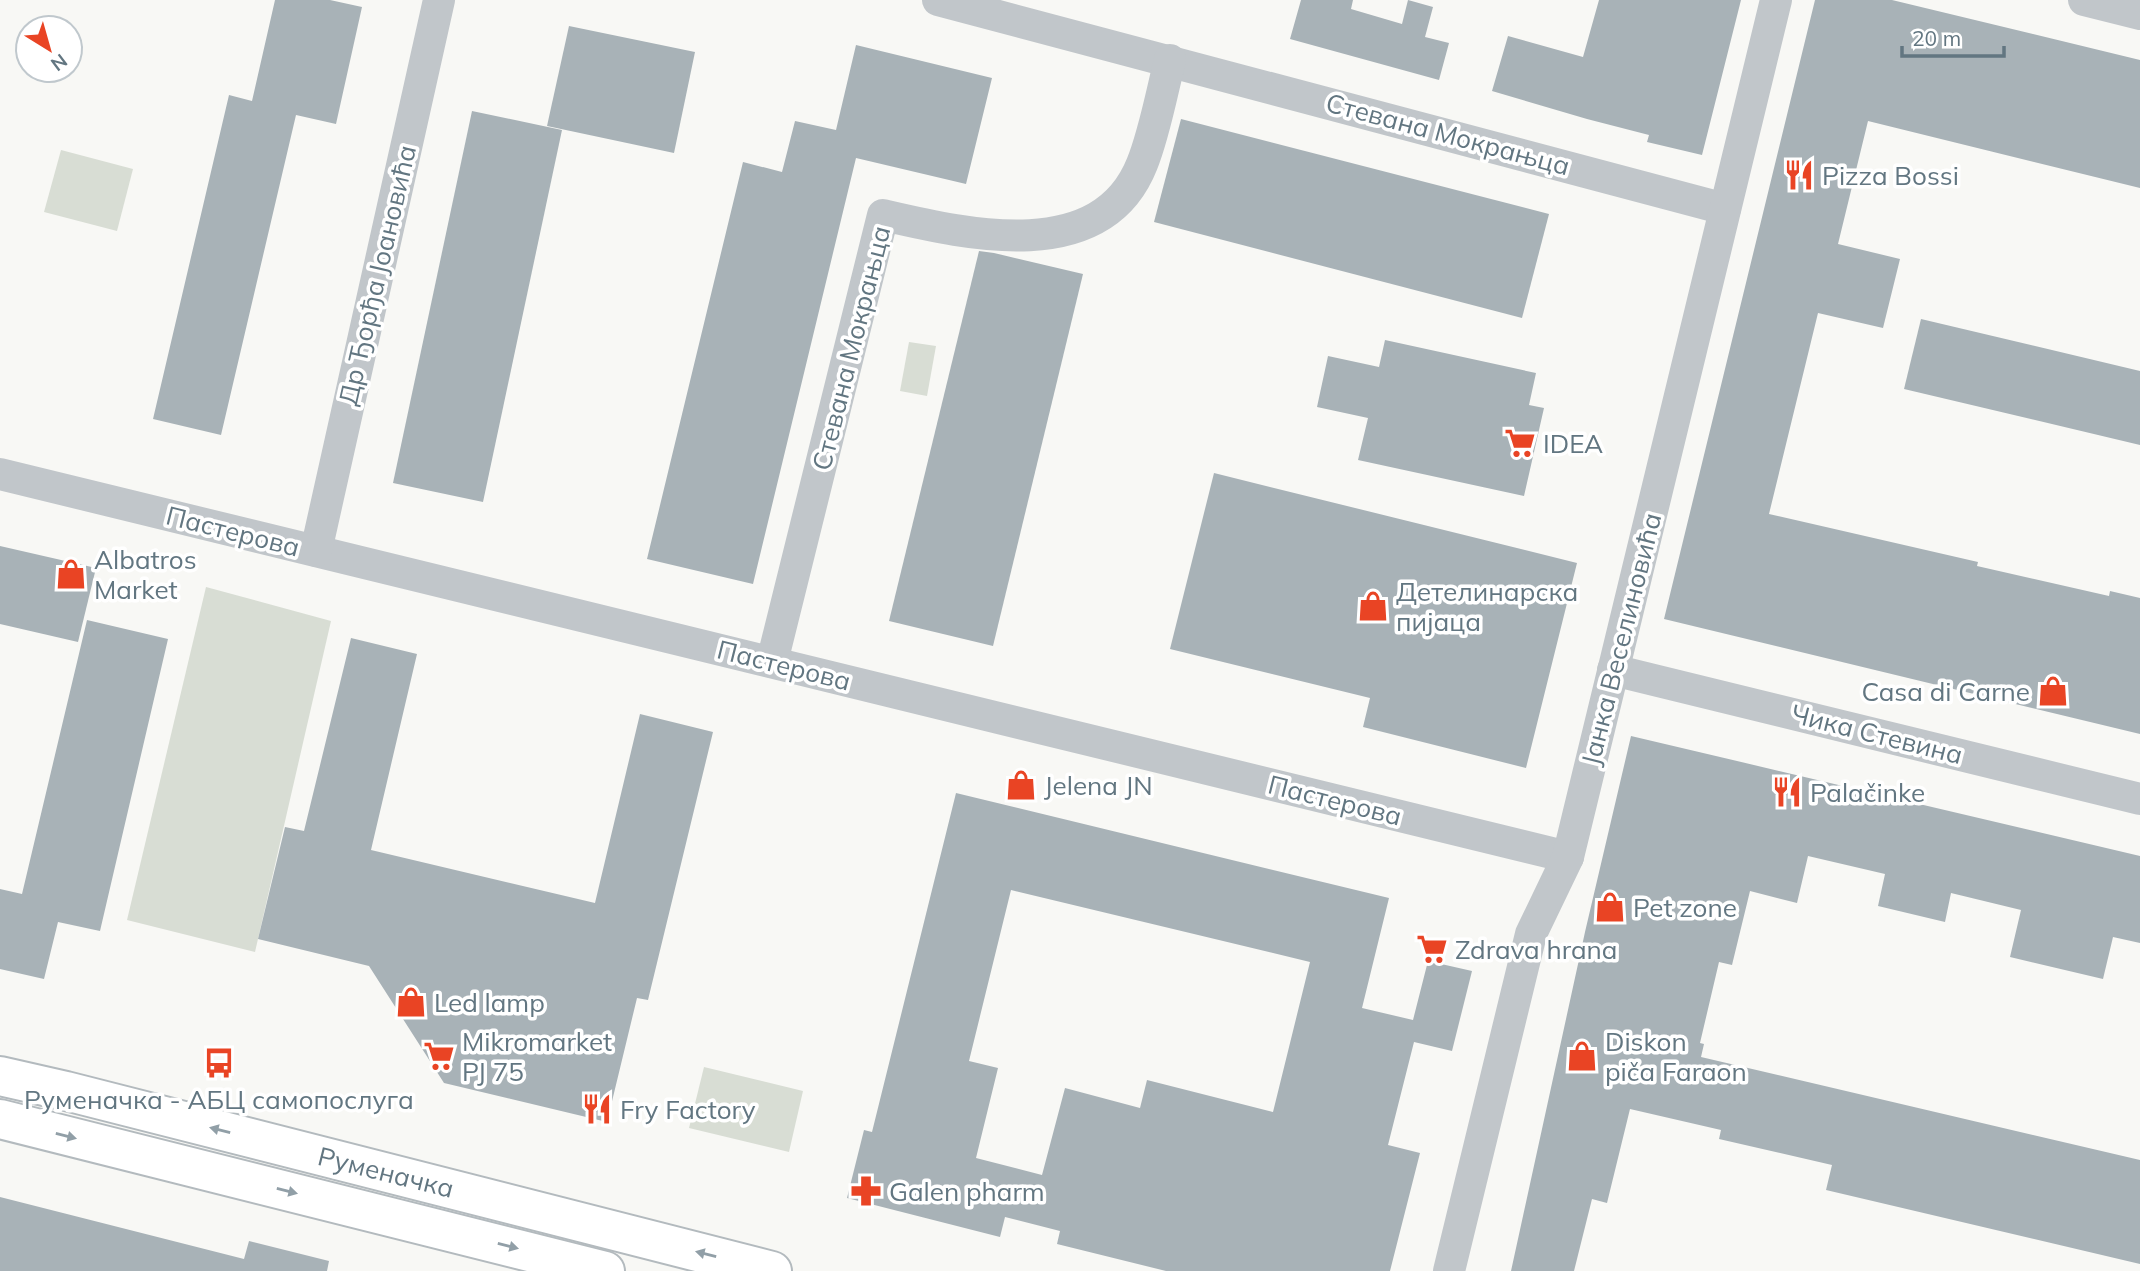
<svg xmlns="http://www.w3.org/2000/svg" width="2140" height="1271" font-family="Mulish,sans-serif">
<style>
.green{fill:#d8ddd4}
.building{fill:#a8b2b7;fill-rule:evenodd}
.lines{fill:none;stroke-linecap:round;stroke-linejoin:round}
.secondary-casing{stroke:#b3babe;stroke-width:42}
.street{stroke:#c1c6ca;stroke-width:32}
.secondary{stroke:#fff;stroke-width:38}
.oneway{fill:#919fa7}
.labels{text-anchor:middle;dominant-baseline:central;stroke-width:7;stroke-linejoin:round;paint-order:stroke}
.street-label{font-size:26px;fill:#627681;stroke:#fff}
.poi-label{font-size:26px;fill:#627681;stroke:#fff;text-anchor:start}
</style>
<rect width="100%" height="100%" fill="#f8f8f5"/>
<g class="green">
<polygon points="61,150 133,169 117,231 44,212"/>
<polygon points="909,342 936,346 927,396 900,391"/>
<polygon points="206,587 331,621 255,952 127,920"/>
<polygon points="704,1067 803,1091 789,1152 689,1128"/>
</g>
<g class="building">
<polygon points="275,0 330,0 362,7 336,124 296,115 221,435 153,419 229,95 252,101"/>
<polygon points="1301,0 1353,0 1351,9 1402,24 1408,0 1433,7 1425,37 1449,43 1439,80 1290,39"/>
<polygon points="1599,0 1741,0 1702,155 1647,142 1649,135 1587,119 1492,91 1508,36 1583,57"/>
<polygon points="1815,0 1892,0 2140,60 2140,188 1868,121 1838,244 1900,259 1883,328 1818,313 1769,514 1978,562 1977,566 2109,596 2110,591 2140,598 2140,734 1664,619"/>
<polygon points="569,26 695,52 674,153 547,126"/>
<polygon points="856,45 992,78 966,184 856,158 753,584 647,559 743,162 782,172 795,121 836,130"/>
<polygon points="472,111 562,130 483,502 393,483"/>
<polygon points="1181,119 1549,214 1522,318 1154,222"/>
<polygon points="979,251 994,253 1083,274 993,646 889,621"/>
<polygon points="1921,319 2140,371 2140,445 1904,389"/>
<polygon points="1385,340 1536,373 1529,405 1544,408 1524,496 1358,460 1368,418 1317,407 1328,356 1379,367"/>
<polygon points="1214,473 1577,563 1526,768 1363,727 1370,698 1170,649"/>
<polygon points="0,546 96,568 78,642 0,624"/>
<polygon points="87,620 168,639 100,931 58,922 44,979 0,969 0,889 22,894"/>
<polygon points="351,638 417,654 371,850 595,903 640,714 713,732 648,1000 637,998 607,1122 444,1083 369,966 258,939 285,827 304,831"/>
<polygon points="1631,736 2140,856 2140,943 2113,937 2103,979 2010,957 2021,910 1951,893 1945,922 1878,906 1885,874 1808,856 1797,903 1750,891 1732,965 1719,962 1700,1043 1704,1044 1701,1057 2140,1160 2140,1264 1826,1190 1832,1165 1719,1139 1721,1130 1630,1109 1607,1203 1592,1199 1574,1271 1511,1271 1585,932"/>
<path d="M 956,793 L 1389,898 L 1362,1008 L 1413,1020 L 1428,961 L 1472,971 L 1452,1051 L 1414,1042 L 1388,1145 L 1420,1153 L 1390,1271 L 1166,1271 L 1057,1244 L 1060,1231 L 1005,1217 L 1000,1237 L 847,1198 L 864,1130 L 872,1132 ZM 1011,890 L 1310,962 L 1273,1112 L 1147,1080 L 1140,1108 L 1065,1088 L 1042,1175 L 976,1158 L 998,1068 L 969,1061 Z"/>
<polygon points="0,1197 244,1259 249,1241 329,1261 327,1271 0,1271"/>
</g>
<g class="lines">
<g class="secondary-casing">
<g id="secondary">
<polyline points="0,1076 66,1091 772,1271"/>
<polyline points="0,1119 605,1271"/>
</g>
</g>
<g class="street">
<polyline points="938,0 1725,209"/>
<polyline points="2084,0 2140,14"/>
<polyline points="0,474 1568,857"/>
<polyline points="316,551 439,0"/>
<path d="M 772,662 L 883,215 C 965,234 1101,267 1142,164 C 1154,135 1162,92 1170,60"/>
<polyline points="1613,670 2140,799"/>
<polyline points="1449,1271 1531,934 1568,857 1776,0"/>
</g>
<use href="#secondary" class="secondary"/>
</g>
<defs><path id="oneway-solid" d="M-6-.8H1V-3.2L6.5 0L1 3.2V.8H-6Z" transform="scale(1.75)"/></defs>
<g class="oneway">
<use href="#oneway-solid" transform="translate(220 1130) rotate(-166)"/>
<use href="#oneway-solid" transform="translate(66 1136) rotate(14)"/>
<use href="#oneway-solid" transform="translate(287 1191) rotate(14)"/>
<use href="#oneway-solid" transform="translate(508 1246) rotate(14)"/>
<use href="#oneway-solid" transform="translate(706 1254) rotate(-166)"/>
</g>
<defs>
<g id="restaurant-bare" transform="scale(2.415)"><path d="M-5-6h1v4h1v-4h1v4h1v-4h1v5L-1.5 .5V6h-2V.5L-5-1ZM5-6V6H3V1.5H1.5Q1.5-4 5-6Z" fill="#e94424" stroke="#fff" stroke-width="2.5" paint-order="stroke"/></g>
<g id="supermarket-bare" transform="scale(2.415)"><path d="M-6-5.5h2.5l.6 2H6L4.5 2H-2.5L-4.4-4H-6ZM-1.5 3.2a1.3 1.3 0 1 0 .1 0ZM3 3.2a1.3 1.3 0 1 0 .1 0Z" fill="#e94424" stroke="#fff" stroke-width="2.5" paint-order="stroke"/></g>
<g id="shop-bare" transform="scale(2.415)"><path d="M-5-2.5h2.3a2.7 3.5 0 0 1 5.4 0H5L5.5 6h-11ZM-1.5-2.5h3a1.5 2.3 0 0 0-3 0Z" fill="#e94424" stroke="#fff" stroke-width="2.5" paint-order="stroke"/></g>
<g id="bus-bare" transform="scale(2.415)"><path d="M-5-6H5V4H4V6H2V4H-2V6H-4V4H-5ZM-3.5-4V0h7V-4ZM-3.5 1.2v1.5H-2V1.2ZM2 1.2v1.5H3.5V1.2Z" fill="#e94424" stroke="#fff" stroke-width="2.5" paint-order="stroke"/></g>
<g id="pharmacy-bare" transform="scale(2.415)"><path d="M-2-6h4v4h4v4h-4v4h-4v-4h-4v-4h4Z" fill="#e94424" stroke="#fff" stroke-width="2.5" paint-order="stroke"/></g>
</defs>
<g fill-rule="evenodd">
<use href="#restaurant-bare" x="1799" y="175"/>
<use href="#supermarket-bare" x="1520" y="443"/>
<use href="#shop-bare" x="71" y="574"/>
<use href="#shop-bare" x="1373" y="606"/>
<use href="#shop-bare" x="2053" y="691"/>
<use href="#shop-bare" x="1021" y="785"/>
<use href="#restaurant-bare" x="1787" y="792"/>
<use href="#shop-bare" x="1610" y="907"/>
<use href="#supermarket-bare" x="1432" y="949"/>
<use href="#shop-bare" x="411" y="1002"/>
<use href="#supermarket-bare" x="439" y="1056"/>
<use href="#shop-bare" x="1582" y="1056"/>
<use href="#bus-bare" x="219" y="1063"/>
<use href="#restaurant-bare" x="597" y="1109"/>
<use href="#pharmacy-bare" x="866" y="1191"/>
</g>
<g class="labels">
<g class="street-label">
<text transform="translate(1448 134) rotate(15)">Стевана Мокрањца</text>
<text transform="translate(377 275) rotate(-77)">Др Ђорђа Јоановића</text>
<text transform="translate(851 348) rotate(-76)">Стевана Мокрањца</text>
<text transform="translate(233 531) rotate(14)">Пастерова</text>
<text transform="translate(1621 639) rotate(-76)">Јанка Веселиновића</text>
<text transform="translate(784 665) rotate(14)">Пастерова</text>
<text transform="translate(1877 734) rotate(14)">Чика Стевина</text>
<text transform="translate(1335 800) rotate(14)">Пастерова</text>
<text transform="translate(386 1172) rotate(14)">Руменачка</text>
</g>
<g class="poi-label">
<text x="1822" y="175">Pizza Bossi</text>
<text x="1543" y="443">IDEA</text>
<text x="94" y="559">Albatros<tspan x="94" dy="30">Market</tspan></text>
<text x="1396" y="591">Детелинарска<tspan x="1396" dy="30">пијаца</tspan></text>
<text x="2030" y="691" text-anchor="end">Casa di Carne</text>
<text x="1044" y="785">Jelena JN</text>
<text x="1810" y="792">Palačinke</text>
<text x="1633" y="907">Pet zone</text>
<text x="1455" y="949">Zdrava hrana</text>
<text x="434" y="1002">Led lamp</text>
<text x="462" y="1041">Mikromarket<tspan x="462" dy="30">PJ 75</tspan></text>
<text x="1605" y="1041">Diskon<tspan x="1605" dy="30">piča Faraon</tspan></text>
<text x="219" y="1099" text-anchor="middle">Руменачка - АБЦ самопослуга</text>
<text x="620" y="1109">Fry Factory</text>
<text x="889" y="1191">Galen pharm</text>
</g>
</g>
<g transform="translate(49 49) rotate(143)"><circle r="33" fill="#ffffff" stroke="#c0c8cd" stroke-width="2"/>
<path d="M0-5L12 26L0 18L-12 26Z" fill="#e94424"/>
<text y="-10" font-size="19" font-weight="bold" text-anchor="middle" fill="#627681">N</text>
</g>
<path d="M1902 46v10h102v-10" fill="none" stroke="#627681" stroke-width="3.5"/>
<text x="1912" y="46" font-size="21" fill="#627681" stroke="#ffffff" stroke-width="5" paint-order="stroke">20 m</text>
</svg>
